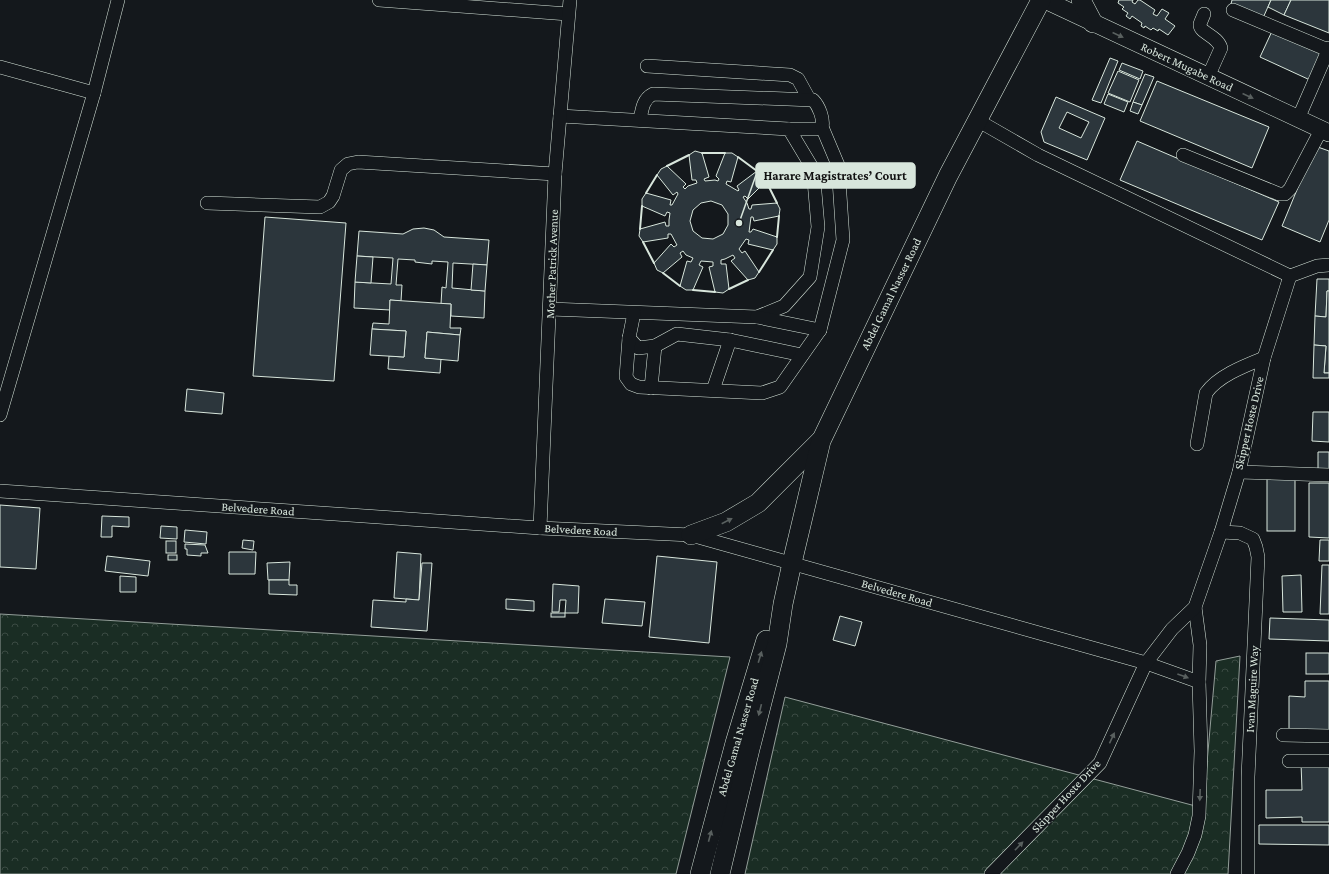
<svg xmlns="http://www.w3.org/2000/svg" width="1329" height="874" font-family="'Crimson Pro',serif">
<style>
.forest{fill:url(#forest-crowns);stroke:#939e99}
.building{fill:#2c363c;stroke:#d8e6dc;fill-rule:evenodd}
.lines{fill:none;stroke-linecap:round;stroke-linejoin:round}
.minor-casing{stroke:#d8e6dc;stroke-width:14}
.major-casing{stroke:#d8e6dc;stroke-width:18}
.highway-casing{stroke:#d8e6dc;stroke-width:20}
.minor{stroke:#14181c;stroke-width:13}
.major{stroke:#14181c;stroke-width:17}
.highway{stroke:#14181c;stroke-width:19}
.wall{stroke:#d8e6dc;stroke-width:2}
.oneway{fill:#59605f}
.labels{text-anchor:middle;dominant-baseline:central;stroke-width:3;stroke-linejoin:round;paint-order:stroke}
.street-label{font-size:12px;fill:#d8e6dc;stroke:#14181c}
.leader{fill:none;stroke:#d8e6dc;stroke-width:1.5}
.callout-dot{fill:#d8e6dc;stroke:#14181c;stroke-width:1.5}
.callout{fill:#d8e6dc;stroke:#d8e6dc;stroke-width:1.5}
.callout-label{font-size:13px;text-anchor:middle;font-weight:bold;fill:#111}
</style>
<defs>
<pattern id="forest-crowns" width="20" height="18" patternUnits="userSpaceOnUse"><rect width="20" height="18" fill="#1a2d24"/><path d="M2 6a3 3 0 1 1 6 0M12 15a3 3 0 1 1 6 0" fill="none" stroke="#3b4b43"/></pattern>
</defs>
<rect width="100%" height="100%" fill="#14181c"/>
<g class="forest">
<polygon points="0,614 730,657 676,874 0,874"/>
<polygon points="1240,656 1228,874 745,874 785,697 1203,808 1216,661"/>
</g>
<g class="building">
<polygon points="1119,0 1133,0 1132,2 1135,4 1138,0 1140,0 1155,10 1153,14 1157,16 1162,9 1169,13 1165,19 1175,26 1168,35 1159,29 1158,31 1153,28 1151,30 1145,26 1144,28 1141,26 1142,23 1132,16 1130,19 1126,16 1128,13 1122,9 1124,7 1118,3"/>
<polygon points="1232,0 1271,0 1263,18 1231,4"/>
<polygon points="1271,0 1291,0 1284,15 1268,7"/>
<polygon points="1291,0 1329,0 1329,33 1284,15"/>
<polygon points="1273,29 1323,52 1310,80 1260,57"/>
<polygon points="1110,58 1118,61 1101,103 1092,100"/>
<polygon points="1122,63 1143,71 1140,79 1119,70"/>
<polygon points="1118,71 1139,80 1130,102 1108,93"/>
<polygon points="1145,74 1154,77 1142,105 1133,102"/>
<polygon points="1157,81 1269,127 1252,168 1140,121"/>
<polygon points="1108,94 1128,102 1124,112 1104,104"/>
<path d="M 1056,97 L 1105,118 L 1087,160 L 1044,142 L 1041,132 ZM 1067,112 L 1089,122 L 1081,138 L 1059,128 Z"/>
<polygon points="1133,102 1142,105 1138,114 1130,111"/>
<polygon points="1137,141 1279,202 1262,240 1120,180"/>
<polygon points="1315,146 1329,151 1329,220 1320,242 1282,226"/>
<path d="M 695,151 L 702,153 L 709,177 L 704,179 L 705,181 L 715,180 L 718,181 L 719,179 L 716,176 L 725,153 L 732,153 L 738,157 L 731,182 L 727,181 L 726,184 L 738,191 L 739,190 L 737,186 L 757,171 L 763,174 L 766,181 L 748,199 L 745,196 L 743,197 L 747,203 L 749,209 L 751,209 L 752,205 L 777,203 L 780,209 L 779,216 L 754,221 L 753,217 L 751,217 L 749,232 L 751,232 L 753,229 L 777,237 L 777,244 L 773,250 L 748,244 L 749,240 L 746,239 L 739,249 L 742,253 L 745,251 L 759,272 L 755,278 L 748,280 L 731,261 L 735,258 L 733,255 L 725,259 L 721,260 L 721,264 L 726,264 L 729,289 L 723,293 L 715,292 L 709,267 L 713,266 L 713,262 L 701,261 L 699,265 L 703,267 L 693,290 L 686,290 L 680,286 L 687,261 L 691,262 L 693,258 L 686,255 L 683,251 L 680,253 L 682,257 L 663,273 L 657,270 L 654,263 L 671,244 L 674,247 L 677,245 L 671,234 L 668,234 L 668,238 L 643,242 L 639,236 L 640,229 L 665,222 L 666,226 L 669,226 L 669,220 L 670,213 L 667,212 L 665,216 L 642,206 L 642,199 L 646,193 L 671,200 L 670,205 L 672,205 L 678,194 L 677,192 L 673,195 L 657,175 L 661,169 L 667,166 L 686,184 L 683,187 L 685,189 L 688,186 L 697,183 L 696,180 L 692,180 L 689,155 ZM 711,201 L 722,205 L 728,214 L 728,225 L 723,234 L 713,239 L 702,238 L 693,231 L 690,221 L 693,210 L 701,203 Z"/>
<polygon points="265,217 346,223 334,381 253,376"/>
<polygon points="424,228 434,230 444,237 489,240 487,265 453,263 452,288 485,291 484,318 451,316 451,304 441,304 442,287 446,288 448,262 432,261 432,264 415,262 415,260 398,259 396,285 402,285 401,301 390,300 390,310 354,308 355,282 391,284 393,258 357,256 359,231 403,234 413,229"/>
<polygon points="357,256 373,257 371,283 355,282"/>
<polygon points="473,264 487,265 485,291 471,290"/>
<polygon points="1317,279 1329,279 1329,291 1327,291 1326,317 1315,316"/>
<polygon points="1327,291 1329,291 1329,373 1324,373 1326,346 1314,345 1315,316 1326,317"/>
<polygon points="390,300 451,304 450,328 461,328 460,335 427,332 425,358 441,359 440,373 388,369 389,356 404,357 406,331 372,329 373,323 389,324"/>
<polygon points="372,329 406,331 404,357 370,355"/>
<polygon points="427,332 460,335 458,361 425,358"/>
<polygon points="1314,345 1326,346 1324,373 1329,373 1329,378 1313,378"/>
<polygon points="187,389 224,393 222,414 185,411"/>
<polygon points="1313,412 1329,412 1329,442 1312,441"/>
<polygon points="1318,452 1329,452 1329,473 1318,472"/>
<rect x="1267" y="479" width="28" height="52"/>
<polygon points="1309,483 1329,483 1329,538 1309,537"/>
<polygon points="0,505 40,508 36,569 0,567"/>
<polygon points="102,516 129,517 129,527 112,526 112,537 101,537"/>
<polygon points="161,526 177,527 177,539 160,538"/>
<polygon points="185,530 207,532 206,544 184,542"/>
<polygon points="243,540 254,541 253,550 242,548"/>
<polygon points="1320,540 1329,540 1329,561 1319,561"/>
<rect x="166" y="541" width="10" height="12"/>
<polygon points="185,544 205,545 208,553 201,553 201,556 187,555 187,549 185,549"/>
<polygon points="229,552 256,552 255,574 229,574"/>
<polygon points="397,552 421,554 419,600 394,598"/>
<rect x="168" y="555" width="9" height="5"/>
<polygon points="107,556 150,561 148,576 105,571"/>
<polygon points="657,556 717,562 709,643 649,637"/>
<polygon points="290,562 289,580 268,580 267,563"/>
<polygon points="422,563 432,563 427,631 371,627 373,600 406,602 406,599 419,600"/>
<polygon points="1322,565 1329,565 1329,614 1320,614"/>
<polygon points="1301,575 1302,612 1283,612 1282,576"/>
<polygon points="120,576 136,577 136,592 120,592"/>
<polygon points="269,580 289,580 289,585 297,585 297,595 269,594"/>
<polygon points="553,584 579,586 578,613 565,613 566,600 560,600 559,612 552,612"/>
<polygon points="506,599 534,601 534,611 506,609"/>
<polygon points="605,599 645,602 642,626 602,623"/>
<rect x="551" y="613" width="14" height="4"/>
<polygon points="840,616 862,622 855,646 833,640"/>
<polygon points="1270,618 1329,620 1329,641 1269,639"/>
<rect x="1306" y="653" width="23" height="21"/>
<polygon points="1305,681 1329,681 1329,733 1289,732 1289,696 1305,697"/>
<polygon points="1301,763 1329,763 1329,822 1302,822 1302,817 1266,818 1266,790 1302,790"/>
<polygon points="1259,825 1329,825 1329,845 1259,844"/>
</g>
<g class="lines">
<g class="minor-casing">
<g id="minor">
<polyline points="379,0 568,14"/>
<polyline points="1233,10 1328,50"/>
<path d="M 1204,14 C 1203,17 1201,21 1200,24 C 1199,33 1217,35 1221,48 L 1208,77"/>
<polyline points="647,66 790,75 798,79 809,99"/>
<polyline points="0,67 94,93"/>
<polyline points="1298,119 1329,48"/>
<path d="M 640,120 C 642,109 643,99 653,94 L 813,100 C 819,106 824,119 822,127 L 817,129 L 789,129"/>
<polyline points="977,120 1038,155 1290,276"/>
<polyline points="1183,155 1279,194 1285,194 1290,189 1321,130"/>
<polyline points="207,203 320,207 329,202 333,196 341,170 348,164 358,162 555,174"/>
<polyline points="550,309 757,317 784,306 810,277 818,227 813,169 789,129 560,116"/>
<polyline points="634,313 629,338 638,348 655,346 677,334 730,340 802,355"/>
<polyline points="757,317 820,330"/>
<polyline points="629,338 626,377 631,384 639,387 762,393 780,387 820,330 843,240 838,165 822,127"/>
<polyline points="651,388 655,346"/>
<polyline points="713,390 730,340"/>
<polyline points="0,415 94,93 118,0"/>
<path d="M 1197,444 L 1206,393 C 1218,376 1244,366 1264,358"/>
<polyline points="1239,472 1329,475"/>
<polyline points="0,491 540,528 691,535 1146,663 1199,682 1201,751 1199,816 1195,835 1188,853 1177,874"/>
<polyline points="540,528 555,174 570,0"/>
<polyline points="1221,532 1240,533 1253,539 1256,547 1258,557 1248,777 1248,874"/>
<polyline points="1195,607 1200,645 1199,682"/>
<polyline points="1283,735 1329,736"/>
<polyline points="1289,761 1329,761"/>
<polyline points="991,874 1100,763 1146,663 1172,629 1195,607 1221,532 1239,472 1264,358 1290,276 1317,266 1329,265"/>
</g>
</g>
<g class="major-casing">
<polyline id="major" points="1045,0 1329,133"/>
</g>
<g class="highway-casing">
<g id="highway">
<polyline points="1081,0 1093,23"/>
<polyline points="691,535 726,522 758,503 820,441"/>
<polyline points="700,874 735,743 766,640"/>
<polyline points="720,874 750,749 777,644 783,604 792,563 821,441 948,176 1041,0"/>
</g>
</g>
<use href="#minor" class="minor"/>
<use href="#major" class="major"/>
<use href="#highway" class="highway"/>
<g class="wall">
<polyline points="702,153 725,153"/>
<polyline points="738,157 757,171"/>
<polyline points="667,166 689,155"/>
<polyline points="766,181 777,203"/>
<polyline points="646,193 657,175"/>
<polyline points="640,229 642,206"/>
<polyline points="777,237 779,216"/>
<polyline points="643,242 654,263"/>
<polyline points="759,272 773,250"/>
<polyline points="663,273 680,286"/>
<polyline points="729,289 748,280"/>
<polyline points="693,290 715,292"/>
</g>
</g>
<defs><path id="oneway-solid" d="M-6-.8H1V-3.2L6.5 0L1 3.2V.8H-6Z"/></defs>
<g class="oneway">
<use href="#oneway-solid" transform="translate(1118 35) rotate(25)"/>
<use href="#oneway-solid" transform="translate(1248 96) rotate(25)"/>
<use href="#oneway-solid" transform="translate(727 521) rotate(-27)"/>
<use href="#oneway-solid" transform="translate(760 657) rotate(-73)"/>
<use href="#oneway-solid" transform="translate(1183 676) rotate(20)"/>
<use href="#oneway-solid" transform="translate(760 710) rotate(104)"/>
<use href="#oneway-solid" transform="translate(1112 738) rotate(-65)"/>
<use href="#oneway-solid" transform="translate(1200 795) rotate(92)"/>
<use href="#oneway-solid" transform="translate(710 836) rotate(-75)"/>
<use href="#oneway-solid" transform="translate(1019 846) rotate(-46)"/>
</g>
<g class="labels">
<g class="street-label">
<text transform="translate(1187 67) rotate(25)">Robert Mugabe Road</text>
<text transform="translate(552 264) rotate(-88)">Mother Patrick Avenue</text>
<text transform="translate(891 294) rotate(-64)">Abdel Gamal Nasser Road</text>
<text transform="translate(1249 423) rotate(-77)">Skipper Hoste Drive</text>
<text transform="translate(258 509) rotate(4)">Belvedere Road</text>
<text transform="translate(581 530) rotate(3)">Belvedere Road</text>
<text transform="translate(897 593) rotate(16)">Belvedere Road</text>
<text transform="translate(1252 689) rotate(-87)">Ivan Maguire Way</text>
<text transform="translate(738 737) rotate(-74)">Abdel Gamal Nasser Road</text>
<text transform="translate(1066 796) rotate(-47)">Skipper Hoste Drive</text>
</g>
</g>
<path class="leader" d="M739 223L756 175"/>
<circle class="callout-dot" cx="739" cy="223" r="4"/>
<rect class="callout" x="756" y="163" width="159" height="25" rx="4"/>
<g class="callout-label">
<text x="835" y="180">Harare Magistrates’ Court</text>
</g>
</svg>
